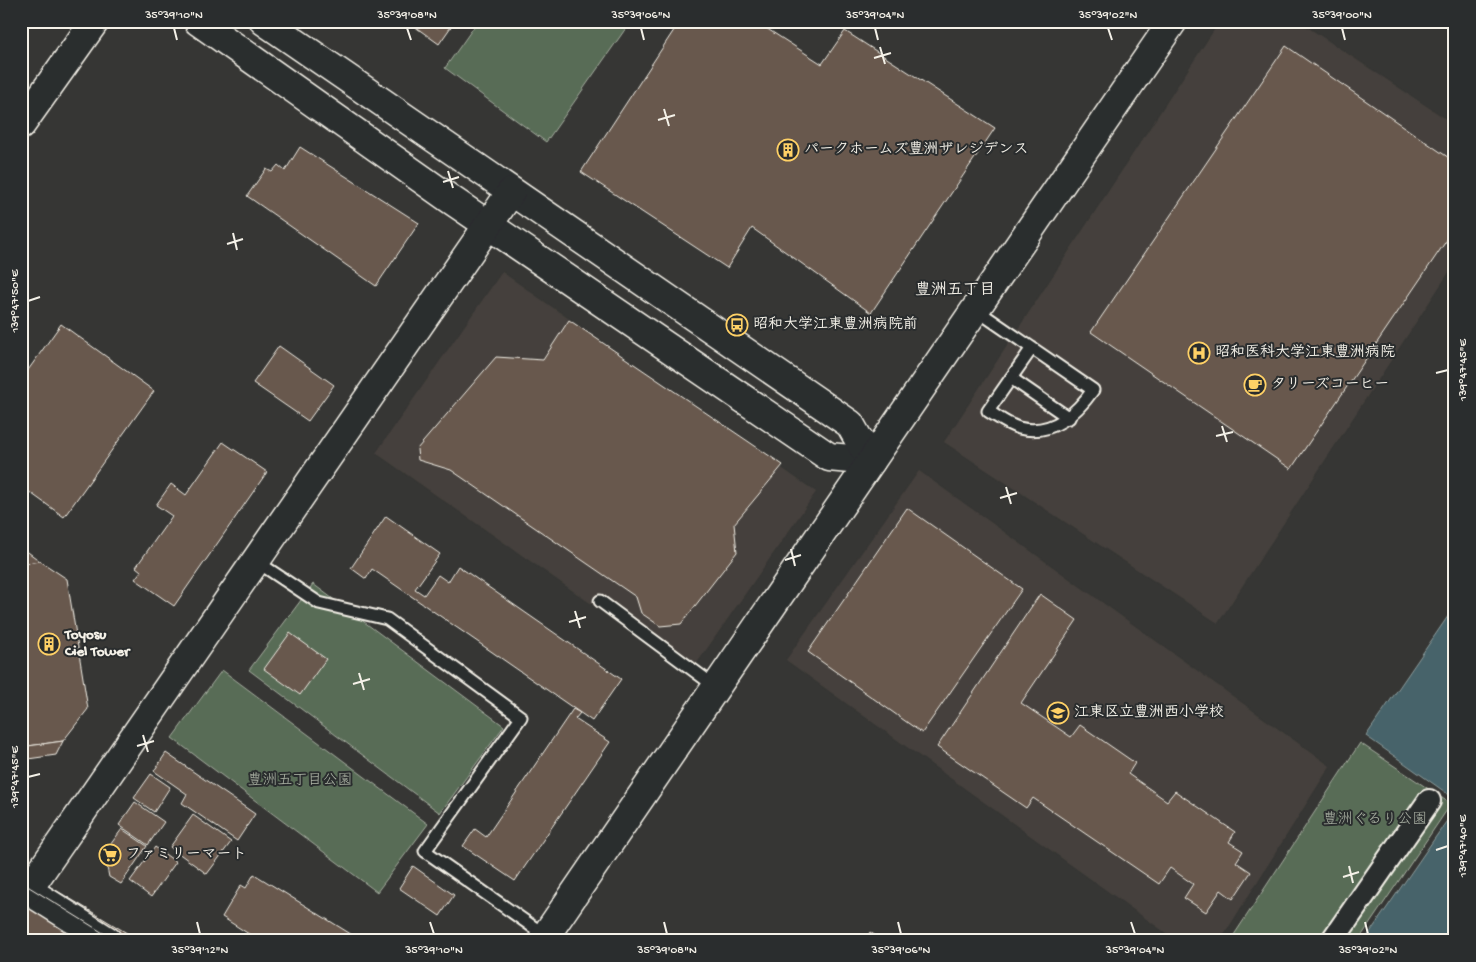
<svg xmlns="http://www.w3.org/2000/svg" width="1476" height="962" font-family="'Gochi Hand','Klee One',sans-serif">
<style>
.built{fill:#45403c}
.green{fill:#596c57;stroke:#a6aea0}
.water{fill:#46636a;stroke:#8c9c9c}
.building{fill:#67584e;stroke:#f4f1e8}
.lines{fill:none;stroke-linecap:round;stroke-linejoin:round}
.lane-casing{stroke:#f4f1e8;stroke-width:15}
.street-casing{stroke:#f4f1e8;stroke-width:26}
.secondary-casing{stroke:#f4f1e8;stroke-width:31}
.primary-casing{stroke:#f4f1e8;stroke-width:31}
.lane{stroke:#2a2d2e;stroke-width:11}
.street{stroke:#2a2d2e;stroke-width:22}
.secondary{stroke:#2a2d2e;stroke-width:28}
.primary{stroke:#2a2d2e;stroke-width:28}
.tram{stroke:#f4f1e8;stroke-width:1}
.ticks{fill:none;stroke:#f4f1e8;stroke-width:2}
.labels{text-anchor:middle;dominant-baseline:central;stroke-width:4;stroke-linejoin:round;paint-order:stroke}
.poi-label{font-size:15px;font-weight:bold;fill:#f4f1e8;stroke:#2a2d2e;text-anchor:start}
.park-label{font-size:15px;fill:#aeb5a7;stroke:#2a2d2e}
.neighbourhood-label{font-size:16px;font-weight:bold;fill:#f4f1e8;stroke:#2a2d2e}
.neatline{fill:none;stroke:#f4f1e8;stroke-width:2}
.ticks-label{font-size:12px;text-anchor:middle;fill:#f4f1e8}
</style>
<rect width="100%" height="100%" fill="#363634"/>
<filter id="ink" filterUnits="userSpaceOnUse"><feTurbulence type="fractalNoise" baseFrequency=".02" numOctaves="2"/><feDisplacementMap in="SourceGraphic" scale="10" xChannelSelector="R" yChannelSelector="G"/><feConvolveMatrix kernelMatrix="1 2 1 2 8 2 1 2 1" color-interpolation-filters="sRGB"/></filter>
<g filter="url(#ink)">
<g class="built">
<polygon points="1220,21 1298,21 1455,125 1455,263 1218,623 944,442"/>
<polygon points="502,272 816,492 690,673 376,453"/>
<polygon points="919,471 1330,766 1220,941 1177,941 786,660"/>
</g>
<g class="green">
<polygon points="478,21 631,21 546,142 445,68"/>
<polygon points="313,584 504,726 440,813 249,670"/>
<polygon points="222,670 428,824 377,892 172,738"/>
<polygon points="1360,743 1451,804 1358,941 1230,941"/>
</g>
<g class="water">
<polygon points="1455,606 1455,799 1366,736"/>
<polygon points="1455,809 1455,941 1364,941"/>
</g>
<g class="building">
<polygon points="407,21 455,21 439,44"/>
<polygon points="680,21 755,21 822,64 845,31 995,128 871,313 752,228 727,268 581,172"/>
<polygon points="1286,46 1455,162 1455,228 1291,469 1091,332"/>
<polygon points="300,147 419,223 376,286 247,196 266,169 272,172 278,165 285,171"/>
<polygon points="569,320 783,465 734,524 737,552 681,624 660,626 641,613 636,597 451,470 418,460 417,449 496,357 543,360"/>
<polygon points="61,324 154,391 64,517 21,486 21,380"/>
<polygon points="279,346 334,385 308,421 253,383"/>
<polygon points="223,442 267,472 174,606 135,579 141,571 136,567 172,516 156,505 171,484 186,495"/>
<polygon points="907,508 1022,589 922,733 808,652"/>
<polygon points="386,516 440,554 415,589 424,595 438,575 448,582 458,566 621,679 592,721 372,569 366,579 351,568"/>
<polygon points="21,547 40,561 21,564"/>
<polygon points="40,561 67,579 88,709 63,741 21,747 21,564"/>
<polygon points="1040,594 1077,620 1021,703 1071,737 1080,725 1135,763 1128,774 1167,801 1175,791 1235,832 1229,842 1243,851 1236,862 1251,872 1233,899 1221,890 1206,912 1184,898 1193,884 1170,868 1159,884 1033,798 1026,808 937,747"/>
<polygon points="290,633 326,659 300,695 264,669"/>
<polygon points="573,709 580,713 575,719 610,742 515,881 463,846 475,829 486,837"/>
<polygon points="63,741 56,755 21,760 21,747"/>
<polygon points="166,753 255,814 237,841 182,803 187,794 154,771"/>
<polygon points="151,774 170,787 154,812 134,798"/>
<polygon points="135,802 164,822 148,845 119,825"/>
<polygon points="193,815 231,842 207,874 170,847"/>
<polygon points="122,829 147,846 121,884 109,877 104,853"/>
<polygon points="155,847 176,862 151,897 130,881"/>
<polygon points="413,866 454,895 440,916 399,888"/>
<polygon points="21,869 140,941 21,941"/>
<polygon points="254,874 362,941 260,941 222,917 241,885 246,888"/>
<polygon points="870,932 883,941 865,941"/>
</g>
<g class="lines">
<g class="lane-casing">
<g id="lane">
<path d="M 975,309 L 1093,390 C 1076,414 1051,436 1019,428 C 1008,425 998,417 988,411 L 1032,348"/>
<polyline points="1011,378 1069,418"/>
<polyline points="256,561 319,603 387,619 521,717 425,851 546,936"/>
<polyline points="600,601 716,687"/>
</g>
</g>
<g class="street-casing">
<polyline id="street" points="1332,941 1429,801"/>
</g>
<g class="secondary-casing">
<g id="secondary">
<polyline points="198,21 450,199 829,457 871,461"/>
<polyline points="264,21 850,424 871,461"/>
<polyline points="21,886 108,941"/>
<polyline points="28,890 511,192"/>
<polyline points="542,941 1173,21"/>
</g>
</g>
<g class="primary-casing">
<polyline id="primary" points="21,125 95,21"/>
</g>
<use href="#lane" class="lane"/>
<use href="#street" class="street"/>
<use href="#secondary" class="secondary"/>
<use href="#primary" class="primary"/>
<polyline class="tram" points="21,882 116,941"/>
</g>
</g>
<path class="ticks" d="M 174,28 L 177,40M 407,28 L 411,40M 641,28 L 644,40M 875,28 L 878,40M 1108,28 L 1112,40M 1342,28 L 1345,40M 880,47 L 885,64M 874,58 L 891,53M 664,109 L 669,126M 658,120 L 675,115M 448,171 L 453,188M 443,182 L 459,177M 233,233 L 237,250M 227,244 L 243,239M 28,301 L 40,297M 1436,373 L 1448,370M 1222,426 L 1227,442M 1216,436 L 1233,432M 1006,487 L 1011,504M 1000,498 L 1017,493M 791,549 L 795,566M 785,560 L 801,555M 575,611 L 580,628M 569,622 L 586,617M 359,673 L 364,690M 353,684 L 370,679M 143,735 L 148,752M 137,746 L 154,741M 28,777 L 40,774M 1436,850 L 1448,846M 1349,866 L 1353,883M 1343,877 L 1359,872M 197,922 L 200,934M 430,922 L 434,934M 664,922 L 667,934M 898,922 L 901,934M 1131,922 L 1135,934M 1365,922 L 1368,934"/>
<defs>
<g id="building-ring" transform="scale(1.125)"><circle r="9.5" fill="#2a2d2e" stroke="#ffd166" stroke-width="1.5"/><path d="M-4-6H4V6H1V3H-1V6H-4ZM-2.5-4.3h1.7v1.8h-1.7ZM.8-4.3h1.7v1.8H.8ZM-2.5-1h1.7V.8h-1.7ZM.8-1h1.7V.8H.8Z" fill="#ffd166"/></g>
<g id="bus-ring" transform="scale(1.125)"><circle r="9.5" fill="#2a2d2e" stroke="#ffd166" stroke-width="1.5"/><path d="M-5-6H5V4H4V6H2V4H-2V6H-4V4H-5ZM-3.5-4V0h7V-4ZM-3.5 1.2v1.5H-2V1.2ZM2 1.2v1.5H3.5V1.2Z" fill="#ffd166"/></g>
<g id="hospital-ring" transform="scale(1.125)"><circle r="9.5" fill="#2a2d2e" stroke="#ffd166" stroke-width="1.5"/><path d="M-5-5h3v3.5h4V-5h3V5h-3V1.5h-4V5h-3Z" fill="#ffd166"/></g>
<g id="cafe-ring" transform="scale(1.125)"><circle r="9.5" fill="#2a2d2e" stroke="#ffd166" stroke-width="1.5"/><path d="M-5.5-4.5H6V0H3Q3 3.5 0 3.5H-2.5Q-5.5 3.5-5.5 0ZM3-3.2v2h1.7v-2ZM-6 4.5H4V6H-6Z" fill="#ffd166"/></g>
<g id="school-ring" transform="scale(1.125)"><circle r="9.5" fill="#2a2d2e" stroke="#ffd166" stroke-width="1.5"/><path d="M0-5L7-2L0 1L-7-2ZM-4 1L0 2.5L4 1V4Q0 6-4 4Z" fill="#ffd166"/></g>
<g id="supermarket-ring" transform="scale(1.125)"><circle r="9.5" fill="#2a2d2e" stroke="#ffd166" stroke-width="1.5"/><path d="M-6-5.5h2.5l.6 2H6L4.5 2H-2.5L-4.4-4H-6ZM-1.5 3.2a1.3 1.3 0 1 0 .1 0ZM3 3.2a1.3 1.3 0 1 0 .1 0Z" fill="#ffd166"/></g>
</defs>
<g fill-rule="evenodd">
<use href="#building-ring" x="788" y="150"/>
<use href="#bus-ring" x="737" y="325"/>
<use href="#hospital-ring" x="1199" y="353"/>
<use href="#cafe-ring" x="1255" y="385"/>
<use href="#building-ring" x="49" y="644"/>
<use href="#school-ring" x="1058" y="713"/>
<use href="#supermarket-ring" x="110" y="855"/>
</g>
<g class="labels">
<g class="poi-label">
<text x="804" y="150">パークホームズ豊洲ザレジデンス</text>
<text x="753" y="325">昭和大学江東豊洲病院前</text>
<text x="1215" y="353">昭和医科大学江東豊洲病院</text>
<text x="1271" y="385">タリーズコーヒー</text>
<text x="65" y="635">Toyosu<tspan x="65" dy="17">Ciel Tower</tspan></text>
<text x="1074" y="713">江東区立豊洲西小学校</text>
<text x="126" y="855">ファミリーマート</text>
</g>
<g class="park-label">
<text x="300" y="781">豊洲五丁目公園</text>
<text x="1375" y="820">豊洲ぐるり公園</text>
</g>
<g class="neighbourhood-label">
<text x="955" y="291">豊洲五丁目</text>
</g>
</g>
<rect width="1476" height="962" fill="none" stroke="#2a2d2e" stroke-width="55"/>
<rect x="28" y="28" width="1420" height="906" class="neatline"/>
<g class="ticks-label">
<text x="174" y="18">35°39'10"N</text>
<text x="407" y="18">35°39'08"N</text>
<text x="641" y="18">35°39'06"N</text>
<text x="875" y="18">35°39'04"N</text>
<text x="1108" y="18">35°39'02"N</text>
<text x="1342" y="18">35°39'00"N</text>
<text transform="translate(14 301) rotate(-90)" y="4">139°47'50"E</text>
<text transform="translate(1462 370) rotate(-90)" y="4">139°47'45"E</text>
<text transform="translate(14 777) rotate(-90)" y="4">139°47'45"E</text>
<text transform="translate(1462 846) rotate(-90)" y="4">139°47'40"E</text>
<text x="200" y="953">35°39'12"N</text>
<text x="434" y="953">35°39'10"N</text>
<text x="667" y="953">35°39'08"N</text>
<text x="901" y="953">35°39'06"N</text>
<text x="1135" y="953">35°39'04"N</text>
<text x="1368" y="953">35°39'02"N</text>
</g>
</svg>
